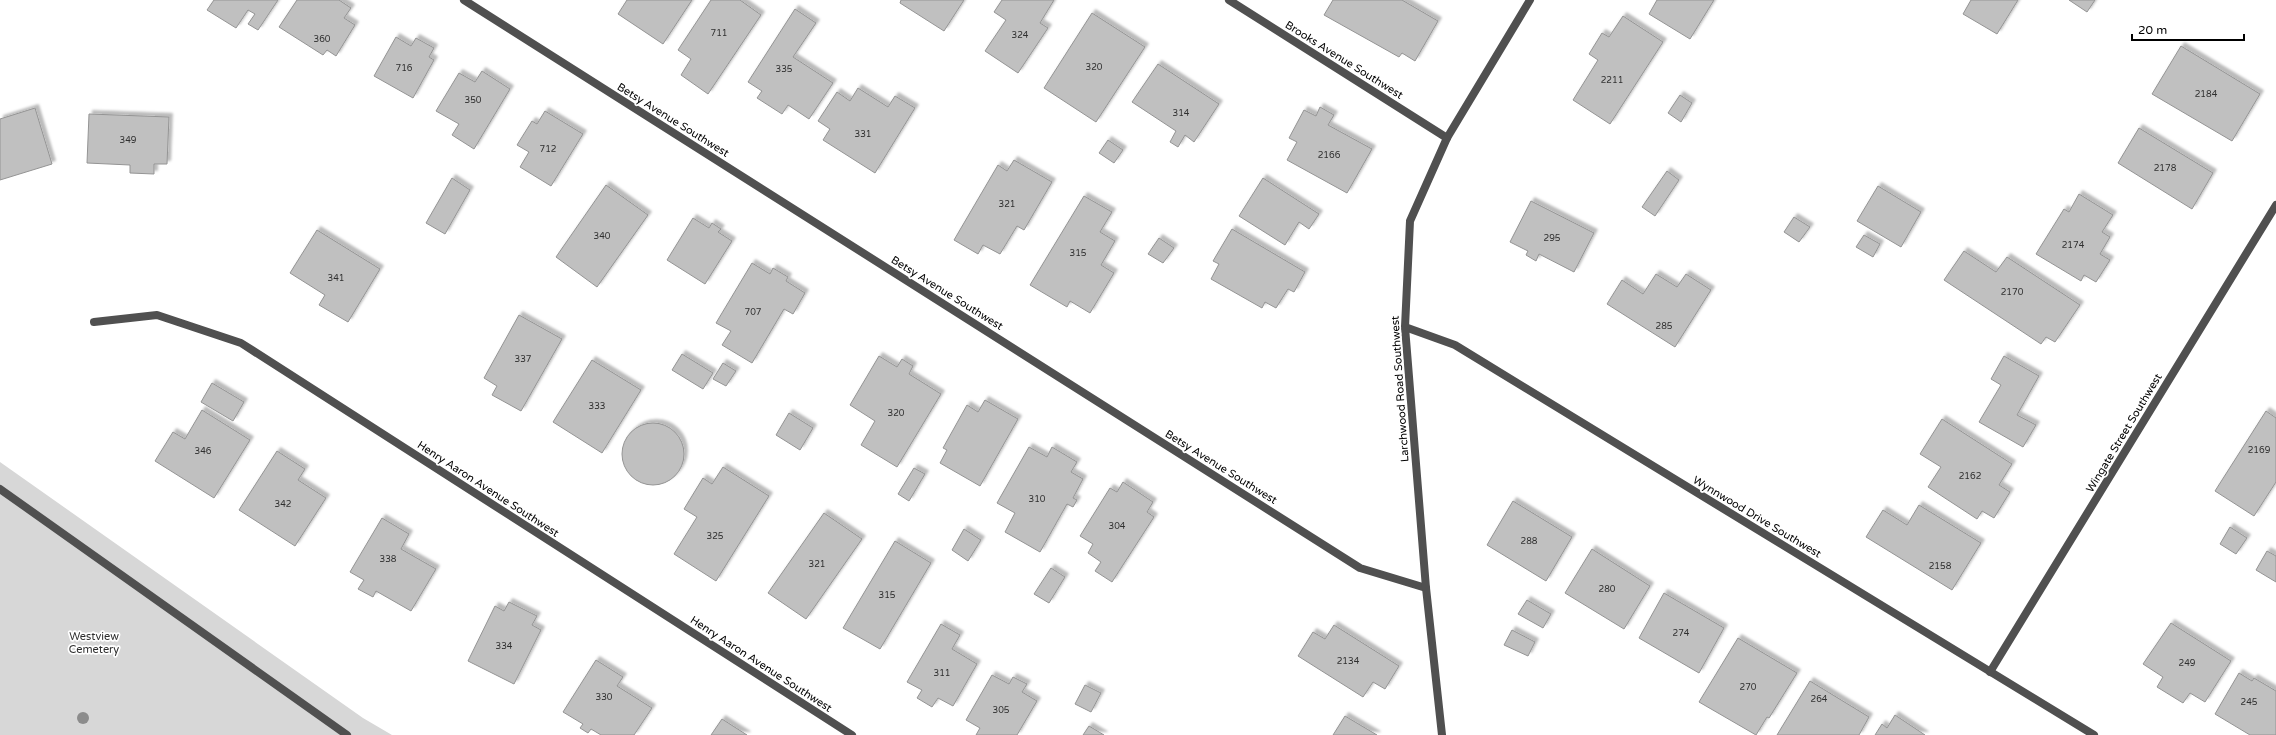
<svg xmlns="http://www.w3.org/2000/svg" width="2276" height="735" font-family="'Varela Round',sans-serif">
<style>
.green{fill:#d7d7d7}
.building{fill:#c0c0c0;stroke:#949494;filter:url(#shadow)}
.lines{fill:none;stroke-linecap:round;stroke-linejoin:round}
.service{stroke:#505050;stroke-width:8}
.minor{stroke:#505050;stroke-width:8}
.tree{fill:#8c8c8c}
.labels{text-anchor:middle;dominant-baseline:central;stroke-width:3.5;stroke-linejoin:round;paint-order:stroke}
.number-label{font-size:9px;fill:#303030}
.street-label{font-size:11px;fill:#000;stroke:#fff}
.park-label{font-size:11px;fill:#2e2e2e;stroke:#fff}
</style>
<defs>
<filter id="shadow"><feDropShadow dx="3.5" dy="-3.5" stdDeviation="1" flood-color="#0004"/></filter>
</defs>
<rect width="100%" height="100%" fill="#fff"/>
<polygon class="green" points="0,462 363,718 392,735 0,735"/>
<g class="building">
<polygon points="214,0 278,0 258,30 248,24 255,14 248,10 236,28 207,10"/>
<polygon points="297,0 339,0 351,8 344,18 355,25 336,56 327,50 323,55 279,27"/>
<polygon points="627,0 692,0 663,44 618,14"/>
<polygon points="711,0 740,0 761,15 708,94 681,75 691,59 678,50"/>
<polygon points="901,0 964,0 944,31 900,3"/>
<polygon points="1002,0 1054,0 1040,23 1048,28 1018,73 985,51 1006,20 994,12"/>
<polygon points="1333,0 1402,0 1438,21 1415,61 1402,53 1399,57 1324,15"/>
<polygon points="1657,0 1714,0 1690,39 1649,14"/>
<polygon points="1971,0 2018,0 1997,34 1963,14"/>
<polygon points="2069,0 2095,0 2087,12"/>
<polygon points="795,9 816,23 793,57 833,83 809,119 788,105 782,114 757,98 762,91 748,82"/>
<polygon points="1092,13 1145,47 1096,122 1044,88"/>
<polygon points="1623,16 1663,42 1610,124 1573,100 1598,60 1589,54 1602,33 1609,37"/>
<polygon points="396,37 411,46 416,38 434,48 429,57 434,60 413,98 374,76"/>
<polygon points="2181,46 2260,94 2232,141 2152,94"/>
<polygon points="1158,64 1219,104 1194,142 1185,135 1178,147 1170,142 1176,131 1132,102"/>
<polygon points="482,71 510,89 474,149 452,135 459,124 436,111 459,73 475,82"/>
<polygon points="858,88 888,107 895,96 915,108 875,173 823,140 830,129 818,121 837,92 850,101"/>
<polygon points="1680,95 1692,103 1681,122 1668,113"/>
<polygon points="1320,107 1334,115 1328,125 1372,149 1347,193 1287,160 1297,142 1289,138 1304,110 1316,116"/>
<polygon points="35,108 52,164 0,180 0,119"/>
<polygon points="545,111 583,134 551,186 520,167 529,152 517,145 532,121 537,124"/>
<polygon points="89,114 169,117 167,164 154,164 154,174 130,173 130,165 87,163"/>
<polygon points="2139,128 2213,173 2192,209 2118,163"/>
<polygon points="1108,140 1123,150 1114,163 1099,153"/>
<polygon points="1014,160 1052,182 1024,230 1017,226 1000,254 983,245 978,254 954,240 998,165 1007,171"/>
<polygon points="1667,171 1679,180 1655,216 1642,207"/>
<polygon points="452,178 470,190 445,234 426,223"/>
<polygon points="1263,178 1319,214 1309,229 1299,222 1285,245 1239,216"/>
<polygon points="606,185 648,215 597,287 556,257"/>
<polygon points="1878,186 1921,212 1901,247 1857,221"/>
<polygon points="2079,194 2113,215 2102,232 2110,237 2100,254 2110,260 2096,282 2084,275 2081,281 2036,254 2064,209 2069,212"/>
<polygon points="1084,196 1112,212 1100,232 1115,241 1101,265 1114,273 1090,313 1070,301 1067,307 1030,285"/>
<polygon points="1531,201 1594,233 1574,272 1539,254 1536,261 1526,255 1528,251 1510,242"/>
<polygon points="1794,217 1810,227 1799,242 1784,232"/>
<polygon points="693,218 709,228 712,223 721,229 718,232 732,241 705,284 667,260"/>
<polygon points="1232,229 1305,272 1294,292 1288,289 1276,308 1265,302 1262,308 1211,279 1219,264 1213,261"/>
<polygon points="317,230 380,269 348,322 319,305 325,295 290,273"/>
<polygon points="1864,235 1880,244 1873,257 1856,247"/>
<polygon points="1159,238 1174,248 1163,263 1148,254"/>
<polygon points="1964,251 1996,272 2007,257 2080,305 2055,342 2046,337 2041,344 1944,280"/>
<polygon points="752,263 770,274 773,268 788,277 786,281 805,293 793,314 784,309 752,363 722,345 731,331 716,323"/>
<polygon points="1656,274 1677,287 1686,274 1711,290 1675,347 1607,304 1622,280 1643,294"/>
<polygon points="519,315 562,339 521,411 492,395 497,386 484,378"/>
<polygon points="682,354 713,373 703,389 672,370"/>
<polygon points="879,356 897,367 902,359 913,366 909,374 941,394 897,467 861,445 875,421 850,405"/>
<polygon points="2004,356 2039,376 2017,415 2036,425 2023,447 1979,422 2001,385 1991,379"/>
<polygon points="592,360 641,390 602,453 553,422"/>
<polygon points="723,363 736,371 726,386 713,379"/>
<polygon points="212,383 244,402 233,421 201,402"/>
<polygon points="985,400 1018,419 980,486 940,463 947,450 943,448 967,405 978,412"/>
<polygon points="202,410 250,440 214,498 155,461 173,432 185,439"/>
<polygon points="2266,411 2276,418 2276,482 2254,516 2215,491"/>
<polygon points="789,413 813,428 800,450 776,435"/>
<polygon points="1942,419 2012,464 1999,485 2010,492 1994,518 1982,511 1977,519 1928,487 1941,467 1920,454"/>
<circle cx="653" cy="454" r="31"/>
<polygon points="1029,447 1047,457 1052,447 1077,462 1071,472 1083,479 1073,498 1077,500 1073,507 1067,504 1040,552 1005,532 1015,513 997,503"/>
<polygon points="277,451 305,469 298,480 326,498 295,546 239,510"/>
<polygon points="723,467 769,496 716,581 674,554 697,517 684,509 703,478 712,484"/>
<polygon points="914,468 925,474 909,501 898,494"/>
<polygon points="1123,482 1153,502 1147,512 1154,517 1112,582 1095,571 1101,562 1088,553 1093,544 1080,536 1110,488 1117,492"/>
<polygon points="1513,501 1572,537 1546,581 1487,545"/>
<polygon points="1919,505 1981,543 1952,590 1866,537 1883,510 1907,525"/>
<polygon points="824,513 862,539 806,619 768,593"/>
<polygon points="382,518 409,534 401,549 436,569 411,611 376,591 373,597 358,589 364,580 350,572"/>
<polygon points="2230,527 2247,538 2236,554 2220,544"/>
<polygon points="964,529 981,540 968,561 952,550"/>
<polygon points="895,541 931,563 880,649 843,628"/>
<polygon points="1592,549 1650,586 1624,629 1565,593"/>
<polygon points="2267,551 2276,556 2276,582 2256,570"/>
<polygon points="1051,568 1065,577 1049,603 1034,594"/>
<polygon points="1664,593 1724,628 1699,673 1639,638"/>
<polygon points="1527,600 1551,614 1543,628 1518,614"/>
<polygon points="509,602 537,616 532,625 541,630 514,684 468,661 495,606 504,611"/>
<polygon points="2171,623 2231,661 2205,702 2190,693 2183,703 2157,687 2163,677 2143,664"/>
<polygon points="941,624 960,635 952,649 977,664 953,706 938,698 932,707 917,698 922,690 907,682"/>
<polygon points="1334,625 1399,666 1385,689 1373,682 1363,697 1298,656 1313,632 1325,639"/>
<polygon points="1512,630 1535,642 1528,656 1504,645"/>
<polygon points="1738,638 1797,673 1769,718 1767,717 1756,735 1699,702"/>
<polygon points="596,660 623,677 617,686 652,708 634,735 601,735 591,729 588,733 580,728 583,724 563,712"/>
<polygon points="2239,673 2252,681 2254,678 2276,691 2276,735 2250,735 2215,714"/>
<polygon points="992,675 1009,684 1013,677 1027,684 1022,692 1037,701 1017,735 976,735 980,728 966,720"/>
<polygon points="1810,681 1869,717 1859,735 1777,735"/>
<polygon points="1085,685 1101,693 1091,712 1075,704"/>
<polygon points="1895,715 1925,735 1875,735 1882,724 1887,728"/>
<polygon points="1345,716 1377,735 1333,735"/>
<polygon points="722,719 747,735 711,735"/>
<polygon points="1089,726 1104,735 1083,735"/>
</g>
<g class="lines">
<polyline class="service" points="0,489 347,735"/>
<g class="minor">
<polyline points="464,0 1360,568 1426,588"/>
<polyline points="1229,0 1447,138"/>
<polyline points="94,322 157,315 241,343 852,735"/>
<polyline points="1405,327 1455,345 2094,735"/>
<polyline points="1990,672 2276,205"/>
<polyline points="1442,735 1426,588 1405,327 1410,221 1447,138 1530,0"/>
</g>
</g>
<circle class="tree" cx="83" cy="718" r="6"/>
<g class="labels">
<g class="number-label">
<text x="719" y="33">711</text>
<text x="1020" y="35">324</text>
<text x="322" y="39">360</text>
<text x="1094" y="67">320</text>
<text x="404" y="68">716</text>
<text x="784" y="69">335</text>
<text x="1612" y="80">2211</text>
<text x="2206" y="94">2184</text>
<text x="473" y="100">350</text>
<text x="1181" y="113">314</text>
<text x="863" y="134">331</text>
<text x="128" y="140">349</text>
<text x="548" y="149">712</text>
<text x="1329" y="155">2166</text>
<text x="2165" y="168">2178</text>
<text x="1007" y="204">321</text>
<text x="602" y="236">340</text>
<text x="1552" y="238">295</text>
<text x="2073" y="245">2174</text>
<text x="1078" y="253">315</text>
<text x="336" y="278">341</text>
<text x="2012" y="292">2170</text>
<text x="753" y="312">707</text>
<text x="1664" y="326">285</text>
<text x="523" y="359">337</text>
<text x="597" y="406">333</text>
<text x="896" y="413">320</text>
<text x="2259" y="450">2169</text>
<text x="203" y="451">346</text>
<text x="1970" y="476">2162</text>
<text x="1037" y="499">310</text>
<text x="283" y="504">342</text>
<text x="1117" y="526">304</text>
<text x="715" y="536">325</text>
<text x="1529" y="541">288</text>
<text x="388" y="559">338</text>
<text x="817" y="564">321</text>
<text x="1940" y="566">2158</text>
<text x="1607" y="589">280</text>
<text x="887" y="595">315</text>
<text x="1681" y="633">274</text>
<text x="504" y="646">334</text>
<text x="1348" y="661">2134</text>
<text x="2187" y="663">249</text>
<text x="942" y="673">311</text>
<text x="1748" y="687">270</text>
<text x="604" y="697">330</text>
<text x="1819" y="699">264</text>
<text x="2249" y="702">245</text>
<text x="1001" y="710">305</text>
</g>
<g class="street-label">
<text transform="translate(1344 60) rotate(32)">Brooks Avenue Southwest</text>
<text transform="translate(673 120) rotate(32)">Betsy Avenue Southwest</text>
<text transform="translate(947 293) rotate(32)">Betsy Avenue Southwest</text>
<text transform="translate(1400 389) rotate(-94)">Larchwood Road Southwest</text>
<text transform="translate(2124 433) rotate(-59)">Wingate Street Southwest</text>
<text transform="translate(1221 467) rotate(32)">Betsy Avenue Southwest</text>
<text transform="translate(488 489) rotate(33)">Henry Aaron Avenue Southwest</text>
<text transform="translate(1757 517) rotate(31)">Wynnwood Drive Southwest</text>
<text transform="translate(761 664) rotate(33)">Henry Aaron Avenue Southwest</text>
</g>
<g class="park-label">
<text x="94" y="636">Westview<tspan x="94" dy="13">Cemetery</tspan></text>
</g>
</g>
<path d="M2132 34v6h112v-6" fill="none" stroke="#000000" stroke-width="2"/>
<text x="2138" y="34" font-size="12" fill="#000000" stroke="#ffffff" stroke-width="3" paint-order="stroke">20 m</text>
</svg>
